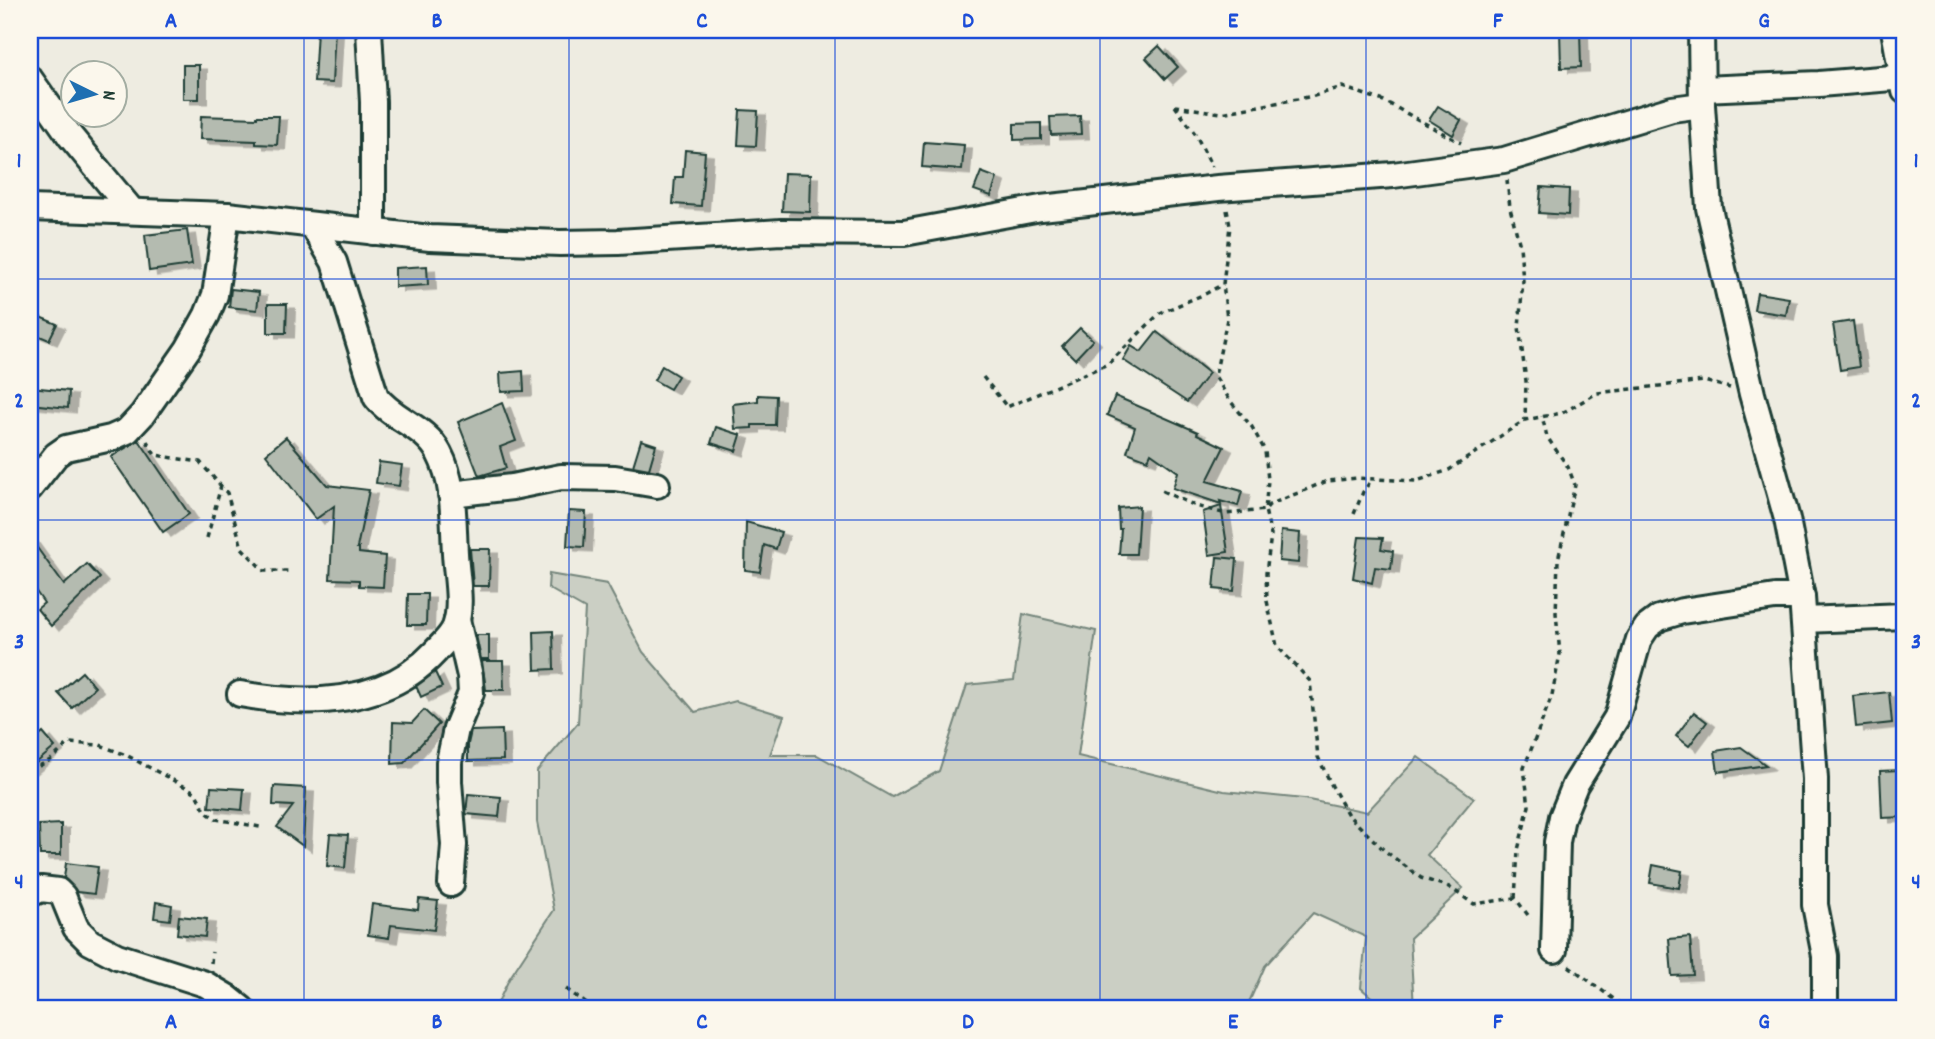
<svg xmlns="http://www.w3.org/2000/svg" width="1935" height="1039" font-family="Dekko,sans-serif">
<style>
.green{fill:#cbcfc4;stroke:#75867c;stroke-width:2}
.building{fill:#b4bbb0;stroke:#1f3d34;stroke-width:2;filter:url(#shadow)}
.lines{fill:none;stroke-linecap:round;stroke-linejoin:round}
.minor-casing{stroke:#1f3d34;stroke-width:30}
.path{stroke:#1f3d34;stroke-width:3.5;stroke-dasharray:5 5;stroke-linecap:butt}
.minor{stroke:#fbf7ec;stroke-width:24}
.grid{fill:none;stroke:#1d4ed8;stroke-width:2;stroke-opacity:0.55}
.neatline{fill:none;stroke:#1d4ed8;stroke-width:2.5}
.grid-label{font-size:23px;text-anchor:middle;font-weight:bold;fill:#1d4ed8}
</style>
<defs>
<filter id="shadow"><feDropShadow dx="8" dy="4.5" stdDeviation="0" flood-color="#0004"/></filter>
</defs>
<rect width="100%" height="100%" fill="#eeece1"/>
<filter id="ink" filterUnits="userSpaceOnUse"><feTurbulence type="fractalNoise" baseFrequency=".0143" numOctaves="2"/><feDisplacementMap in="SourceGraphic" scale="14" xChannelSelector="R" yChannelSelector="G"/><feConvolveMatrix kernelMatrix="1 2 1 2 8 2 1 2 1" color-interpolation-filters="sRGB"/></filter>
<g filter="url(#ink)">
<polygon class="green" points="549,574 607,584 643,652 695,712 736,701 784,716 770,755 817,755 892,797 939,771 967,685 1014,680 1023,614 1096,631 1078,756 1224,791 1304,799 1367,812 1418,757 1474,798 1427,855 1463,888 1410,938 1414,1009 1385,1009 1361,988 1366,937 1313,913 1265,966 1246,1009 495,1009 509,979 554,910 537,822 537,771 578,723 585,609 548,588"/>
<g class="building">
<polygon points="317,30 335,30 332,83 314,82"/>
<polygon points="1560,30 1580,30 1581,67 1561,68"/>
<polygon points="1159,46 1178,67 1165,79 1146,58"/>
<rect x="183" y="65" width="16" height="34"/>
<polygon points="1438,106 1461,120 1453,135 1429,120"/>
<polygon points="740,110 758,111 756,146 738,145"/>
<polygon points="201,116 257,118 257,116 279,116 277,145 256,144 256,141 200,139"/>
<polygon points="1080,116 1081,134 1051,135 1050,117"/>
<polygon points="1041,123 1041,139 1014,140 1014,124"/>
<polygon points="924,142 964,145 962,170 922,167"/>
<polygon points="685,150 705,152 701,206 673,204 675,177 683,177"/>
<polygon points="981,172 997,178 991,196 974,190"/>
<polygon points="784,173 811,174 810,212 782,211"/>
<polygon points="1541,187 1569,189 1568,215 1539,213"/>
<polygon points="187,230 192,265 149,271 145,235"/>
<polygon points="427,266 428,285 395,287 395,268"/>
<polygon points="231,289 259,292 257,310 229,307"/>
<polygon points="1757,293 1789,298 1786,315 1754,310"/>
<polygon points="268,304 287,304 286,333 268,333"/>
<polygon points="30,313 57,324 49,340 30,332"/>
<polygon points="1853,321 1859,367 1840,370 1833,324"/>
<polygon points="1080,328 1093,340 1075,359 1062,346"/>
<polygon points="1157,332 1209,373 1187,402 1123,360 1131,346 1141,352"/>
<polygon points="662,366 678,376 670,389 654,380"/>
<polygon points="523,371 524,391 501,392 500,373"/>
<polygon points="30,387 69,391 68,408 30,404"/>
<polygon points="758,395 776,396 775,425 752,425 752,428 735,429 733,404 758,401"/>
<polygon points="1115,396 1198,432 1197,434 1224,447 1207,481 1242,491 1238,506 1220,501 1221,504 1173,488 1178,472 1151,453 1148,460 1127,452 1135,427 1107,415"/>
<polygon points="502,403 516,441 500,447 506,468 479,476 458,422"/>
<polygon points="716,427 741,435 736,451 711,443"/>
<polygon points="286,437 327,485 369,490 357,548 359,548 359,553 385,556 383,587 359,586 359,580 330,579 334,506 316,519 266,454"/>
<polygon points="139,440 189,514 163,532 111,457"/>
<polygon points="641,440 656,445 649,469 633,466"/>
<polygon points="379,462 402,465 399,486 376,483"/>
<polygon points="1139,506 1136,554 1119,554 1121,529 1119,529 1118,508"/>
<polygon points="1221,506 1228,552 1209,555 1203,512"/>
<polygon points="569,511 586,512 584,547 567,546"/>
<polygon points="746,522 781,532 776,549 764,545 760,572 745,570"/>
<polygon points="1281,531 1300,533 1298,563 1279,561"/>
<polygon points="1359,537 1383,538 1381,549 1393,551 1391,569 1375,567 1372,583 1353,578"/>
<polygon points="30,538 64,585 87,564 100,578 51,626 37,609 44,603 30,583"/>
<polygon points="470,549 490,549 489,586 473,586"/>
<polygon points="1217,557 1237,559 1234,591 1214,589"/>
<polygon points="408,594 427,594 426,625 407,625"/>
<polygon points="553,631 554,669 535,670 534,632"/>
<polygon points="476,635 489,635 489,659 481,659"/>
<polygon points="482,661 503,661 504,690 486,690"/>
<polygon points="82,672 95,687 72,708 58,693"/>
<polygon points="435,672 442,687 421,697 416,686"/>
<polygon points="1889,692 1892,723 1856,727 1853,696"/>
<polygon points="424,710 439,724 404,763 392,764 393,722 412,723"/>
<polygon points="1694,712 1707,722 1689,746 1676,736"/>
<polygon points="502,730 503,760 468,761 468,744 471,731"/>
<polygon points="43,733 55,747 30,768 30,744"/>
<polygon points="1741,747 1766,765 1718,772 1715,751"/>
<polygon points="1899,770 1900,788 1905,787 1905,817 1882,818 1880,771"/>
<polygon points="274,786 306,788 303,846 277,827 293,806 273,805"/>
<polygon points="211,787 244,789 242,810 209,807"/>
<polygon points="468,794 501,797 499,817 466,814"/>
<polygon points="61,824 61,855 40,855 39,825"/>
<polygon points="330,834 348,835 345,868 327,866"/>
<polygon points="66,863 98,867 94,894 77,892 64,878"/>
<polygon points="1653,865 1682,871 1679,888 1650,883"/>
<polygon points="419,899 438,901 434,930 391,925 389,938 368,935 372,904 418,910"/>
<polygon points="156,902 172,905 170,920 154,918"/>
<polygon points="179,916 207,919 205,937 177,934"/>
<polygon points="1690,937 1693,975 1672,976 1669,939"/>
</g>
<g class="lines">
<g class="minor-casing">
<g id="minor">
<polyline points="369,30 373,102 373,232"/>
<polyline points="1701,30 1702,105 1709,208 1752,394 1787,519 1802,597 1815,779 1815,905 1825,956 1825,1009"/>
<polyline points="1894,30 1905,91"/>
<polyline points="30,79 70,136 132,211"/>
<polyline points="1702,89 1819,84 1905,77"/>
<polyline points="30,208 227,215 430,238 560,243 618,242 781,232 904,233 1041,208 1087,203 1218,188 1393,175 1504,160 1672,109 1702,105"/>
<polyline points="30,488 56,455 66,448 111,438 127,431 142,415 188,349 207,315 215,295 227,215"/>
<polyline points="451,494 512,487 561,477 615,478 657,485"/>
<polyline points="1804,620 1905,616"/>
<path d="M 240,694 C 307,706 385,706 435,652 C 442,644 451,637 455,627 C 463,605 456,575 455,553 C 453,519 455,483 439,453 C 425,426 393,420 376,397 L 334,262 L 313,226"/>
<polyline points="451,884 454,845 449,782 449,762 456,729 471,693 470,676 457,620"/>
<polyline points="30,894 41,889 58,891 63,896 76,928 90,942 117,956 205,984 227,997 242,1009"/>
<polyline points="1554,950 1557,842 1562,817 1575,785 1617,717 1639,639 1647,627 1659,618 1682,611 1775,597 1802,597"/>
</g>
</g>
<g class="path">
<polyline points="1175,106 1196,135 1212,167"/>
<polyline points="1175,106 1221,113 1314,96 1342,87 1384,101 1461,143"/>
<polyline points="1507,180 1510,208 1520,246 1523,281 1519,327 1526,381 1525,420"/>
<polyline points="1227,210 1230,226 1223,284 1227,319 1215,376 1231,402 1252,427 1265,451 1268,480 1265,510 1271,535 1266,573 1267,601 1277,646 1310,681 1318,757 1332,786 1348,815 1385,851 1421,878 1449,887 1474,904 1515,898 1531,919"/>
<polyline points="983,377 1007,407 1108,364 1160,313 1207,293 1223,284"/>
<polyline points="147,441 155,455 200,462 227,493 242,548 264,571 291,571"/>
<polyline points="1162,491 1196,506 1226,514 1265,510 1269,505 1327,481 1357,478 1417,481 1449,470 1525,420 1562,413 1597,393 1704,381 1730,388"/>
<polyline points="1354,514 1363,492 1372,479"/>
<polyline points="207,538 221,486"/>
<polyline points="30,771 52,759 69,743 100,745 126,755 195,792 206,812 216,819 260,827"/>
<polyline points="1515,898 1518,850 1529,806 1524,768 1552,695 1560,654 1556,613 1558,560 1575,485 1568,467 1547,437 1542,416"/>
<polyline points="211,963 212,952"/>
<polyline points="1569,966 1627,1009"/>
<polyline points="566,989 588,1005 590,1009"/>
</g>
<use href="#minor" class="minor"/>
</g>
</g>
<path class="grid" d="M 304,30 L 304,1009M 569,30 L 569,1009M 835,30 L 835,1009M 1100,30 L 1100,1009M 1366,30 L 1366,1009M 1631,30 L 1631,1009M 30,279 L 1905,279M 30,520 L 1905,520M 30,760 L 1905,760"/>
<rect width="1935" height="1039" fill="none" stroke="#fbf7ec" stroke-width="77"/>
<g transform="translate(94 94) rotate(95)"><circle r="33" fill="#fbf7ec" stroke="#a3ada2" stroke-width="2"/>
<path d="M0-5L12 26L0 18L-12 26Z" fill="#1f6fb2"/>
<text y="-10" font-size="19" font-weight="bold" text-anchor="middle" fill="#1f3d34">N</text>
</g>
<rect x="38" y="38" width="1858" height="962" class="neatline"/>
<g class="grid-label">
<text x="171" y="27">A</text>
<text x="437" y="27">B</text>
<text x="702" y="27">C</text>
<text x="968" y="27">D</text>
<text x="1233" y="27">E</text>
<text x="1498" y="27">F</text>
<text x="1764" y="27">G</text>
<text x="19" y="167">1</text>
<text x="1916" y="167">1</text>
<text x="19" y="407">2</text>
<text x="1916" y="407">2</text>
<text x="19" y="648">3</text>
<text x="1916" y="648">3</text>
<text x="19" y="888">4</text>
<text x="1916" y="888">4</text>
<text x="171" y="1028">A</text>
<text x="437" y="1028">B</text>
<text x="702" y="1028">C</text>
<text x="968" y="1028">D</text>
<text x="1233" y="1028">E</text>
<text x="1498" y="1028">F</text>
<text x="1764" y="1028">G</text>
</g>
</svg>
